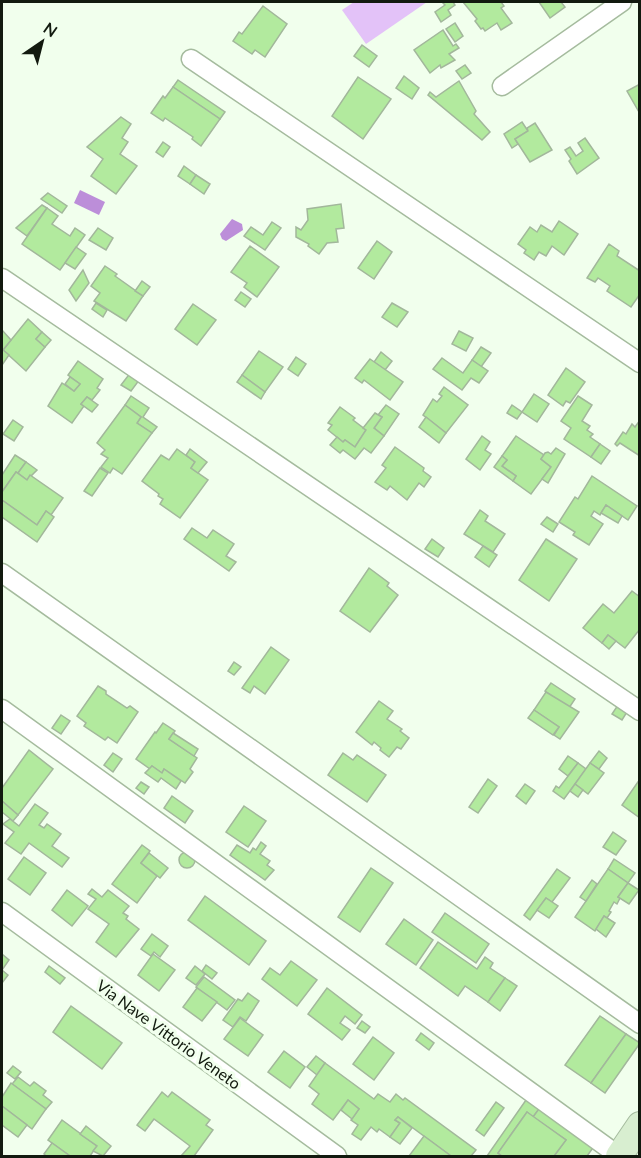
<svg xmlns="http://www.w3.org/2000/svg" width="641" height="1158" font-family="Lato,sans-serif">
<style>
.green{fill:#e3c2f8}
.water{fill:#bc8ed9}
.building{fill:#b2ea9e;stroke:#a2b79b;stroke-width:1.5}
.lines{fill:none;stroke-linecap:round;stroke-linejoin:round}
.street-casing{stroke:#a5bb9e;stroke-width:21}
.secondary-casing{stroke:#a5bb9e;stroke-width:28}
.street{stroke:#fff;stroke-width:18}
.secondary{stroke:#d8eed0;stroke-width:26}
.labels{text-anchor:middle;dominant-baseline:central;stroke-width:6;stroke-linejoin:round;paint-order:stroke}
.street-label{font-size:16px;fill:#121a0f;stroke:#f1ffed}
</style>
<rect width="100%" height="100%" fill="#f1ffed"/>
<polygon class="green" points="354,2 427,2 366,44 342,10"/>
<g class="water">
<polygon points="80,190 105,202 99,215 74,203"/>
<polygon points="232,219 242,224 243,230 226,241 222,239 220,234"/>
</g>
<g class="building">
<polygon points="442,2 453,2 455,5 448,10 451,15 441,22 435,12 445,5"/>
<polygon points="463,2 501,2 504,6 501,8 512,23 501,30 497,23 485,31 483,28 481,29 475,21 477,19"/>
<polygon points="539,2 561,2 565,7 550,18"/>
<polygon points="263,6 287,24 265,57 255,50 252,54 233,41 239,32 242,34"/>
<polygon points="455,23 463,36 455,42 446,29"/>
<polygon points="443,30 453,46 456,44 459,48 449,54 455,60 441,68 440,65 430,73 414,50"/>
<polygon points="362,45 377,56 369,67 354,56"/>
<polygon points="465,65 471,73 462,79 456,71"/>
<polygon points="404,76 419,88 412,99 396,88"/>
<polygon points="358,77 391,99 363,139 332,116"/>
<polygon points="178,80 225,112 220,119 173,87"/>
<polygon points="459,81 476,111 474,114 490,132 482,140 428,95 430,92 436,97"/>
<polygon points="640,84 640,112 639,112 627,91"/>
<polygon points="173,87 220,119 201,146 192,139 193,137 165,118 163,121 151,113 163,96 165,98"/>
<polygon points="121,117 131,124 122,138 128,142 120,154 137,166 116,194 91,176 103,159 87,147"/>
<polygon points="522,122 528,131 515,139 518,144 512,148 504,134"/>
<polygon points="535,123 552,150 530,162 515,139 528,131 527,128"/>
<polygon points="585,138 599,158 577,174 569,161 571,159 565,150 570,147 576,156 583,151 578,143"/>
<polygon points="163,142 170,147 163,157 156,152"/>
<polygon points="184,166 196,175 190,184 178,176"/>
<polygon points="196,175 210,184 204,194 190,184"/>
<polygon points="48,193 67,206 62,213 41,199"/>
<polygon points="341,204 344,228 336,229 338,242 327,243 319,254 308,246 309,244 296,237 296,227 301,230 308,220 307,209"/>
<polygon points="42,205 47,208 27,236 16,228"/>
<polygon points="47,208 58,216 52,224 70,236 75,228 85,235 60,270 22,244"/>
<polygon points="559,221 578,234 564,255 552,246 546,256 539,252 534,260 524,253 526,250 518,244 530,227 537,232 541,225 552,232"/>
<polygon points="272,222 281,228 265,250 244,236 251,227 263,235"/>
<polygon points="98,228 113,238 106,250 89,240"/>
<polygon points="377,241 392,252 374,279 358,268"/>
<polygon points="609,244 619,251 617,256 640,271 640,294 631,307 607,291 610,286 598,278 595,282 587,278"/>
<polygon points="250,246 279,267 257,297 244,287 247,283 231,272"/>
<polygon points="76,247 86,254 75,269 65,263"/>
<polygon points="105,266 117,274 115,276 143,296 126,321 94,301 100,293 91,286"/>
<polygon points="83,270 89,283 76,301 69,290"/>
<polygon points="142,281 150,287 143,296 135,291"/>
<polygon points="241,292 251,299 245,307 235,300"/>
<polygon points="96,303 107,310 103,317 92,309"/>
<polygon points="392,303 408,312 397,327 382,317"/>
<polygon points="193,304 216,320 197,345 175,329"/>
<polygon points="28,319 42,332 36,339 45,347 26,371 3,350"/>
<polygon points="2,330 11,340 3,350 9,355 2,365"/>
<polygon points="459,331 473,338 466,351 452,344"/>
<polygon points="42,332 51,340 45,347 36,339"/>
<polygon points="481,347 491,353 481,367 472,360"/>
<polygon points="259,351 283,367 265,392 242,375"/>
<polygon points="381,352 392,361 385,370 374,362"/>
<polygon points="296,357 306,364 298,376 288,369"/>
<polygon points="442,358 463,373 472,360 488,371 479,383 471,378 462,390 433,369"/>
<polygon points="370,359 403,382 390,400 364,380 362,383 355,378"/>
<polygon points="78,361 103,379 97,388 100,390 92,400 87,397 81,404 84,406 72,423 48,406 62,383 74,391 80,384 68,375"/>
<polygon points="566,368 585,382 570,403 566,401 563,406 548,395"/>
<polygon points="131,372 140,379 131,391 121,385"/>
<polygon points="242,375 265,392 261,399 237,382"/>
<polygon points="70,377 80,384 74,391 65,384"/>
<polygon points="444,387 468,405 446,433 423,415 433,399 437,402 442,396 439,394"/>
<polygon points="534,394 549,404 537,422 522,412"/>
<polygon points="131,396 149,408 143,417 157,427 152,433 137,423 141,417 125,405"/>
<polygon points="578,396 592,405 582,421 590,426 587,430 593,434 590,437 600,444 591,457 564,439 571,428 561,421"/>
<polygon points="87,397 98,405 92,412 81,404"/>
<polygon points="125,405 141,417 137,423 152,433 122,474 113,468 110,473 101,467 108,458 101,454 105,450 97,443"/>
<polygon points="386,405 399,414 384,436 374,428 382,417 378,415"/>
<polygon points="512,405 522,412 517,419 507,413"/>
<polygon points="340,407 355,418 353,420 366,430 355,447 345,440 343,442 328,430 332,425 328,423"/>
<polygon points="375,413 382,417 374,428 384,436 371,453 364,448 355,459 343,450 340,453 330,445 337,437 343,442 345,440 355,447 366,430 363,428"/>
<polygon points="426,417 446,433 439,443 419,427"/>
<polygon points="13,420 23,427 14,441 3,434"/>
<polygon points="640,420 640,456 620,443 617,446 615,444 623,432 626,434 632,424 635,427"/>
<polygon points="482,436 490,442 485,450 491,454 480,470 466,459"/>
<polygon points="516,436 544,455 541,459 551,467 531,494 513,481 516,476 502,466 507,460 502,456"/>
<polygon points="600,444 610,451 601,464 591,457"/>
<polygon points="395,447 424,468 423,471 431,477 424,487 419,483 407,500 390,486 387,490 375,482 386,468 382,465"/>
<polygon points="556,448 565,454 548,483 542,479 551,467 541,459 545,453 548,452 551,454"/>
<polygon points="177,449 195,462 191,468 208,480 180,518 160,504 163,499 158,496 159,494 142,481 161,455 169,460"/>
<polygon points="190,449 207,462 198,473 191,468 195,462 186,455"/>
<polygon points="15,455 26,462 18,473 16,472 2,492 2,475"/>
<polygon points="502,456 507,460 502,466 516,476 513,481 494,467"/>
<polygon points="26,462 37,470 27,480 18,473"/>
<polygon points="100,468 108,473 92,496 84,491"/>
<polygon points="16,472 27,480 30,475 63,498 51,515 46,511 37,525 2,500 2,492"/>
<polygon points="592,476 637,506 628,520 606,505 600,515 594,511 591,516 603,524 589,545 573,535 575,532 559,522 575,497 578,499"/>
<polygon points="2,500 37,525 46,511 54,517 37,542 2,517"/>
<polygon points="606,505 622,516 618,523 601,513"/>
<polygon points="480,510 488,516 485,521 505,534 493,552 464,534"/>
<polygon points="547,517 558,524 553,532 541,524"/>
<polygon points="192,528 207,538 213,530 234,544 226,556 236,562 229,571 184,539"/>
<polygon points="432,539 444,548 438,557 425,549"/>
<polygon points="546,539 577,559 549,601 519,580"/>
<polygon points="483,546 497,555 489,567 475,557"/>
<polygon points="369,568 389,583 387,586 398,595 370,632 340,611"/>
<polygon points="632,591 640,597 640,629 625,648 608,635 602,643 583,628 603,604 614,613"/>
<polygon points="608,635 616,641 609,649 602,643"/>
<polygon points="271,647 289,660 265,694 254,686 250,693 242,688"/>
<polygon points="234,662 241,667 234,675 228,671"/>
<polygon points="551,683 575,699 569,708 545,691"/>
<polygon points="98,686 106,691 106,694 127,708 130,706 138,712 117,743 108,737 105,740 84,726 86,723 77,716"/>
<polygon points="546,692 579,712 560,739 554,735 559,727 534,710"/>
<polygon points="379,701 393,711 387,719 402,729 400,731 409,738 401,749 397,747 389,757 380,750 381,748 374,742 372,745 356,732"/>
<polygon points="618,705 627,712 622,720 612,714"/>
<polygon points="534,710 559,727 553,735 528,718"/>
<polygon points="61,715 70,721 61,734 52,728"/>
<polygon points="163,723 175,731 169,739 197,758 190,769 193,772 185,783 164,769 162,773 152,766 150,769 136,759 155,732 156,733"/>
<polygon points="173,733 198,749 194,756 169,739"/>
<polygon points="29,750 53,769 18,815 2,801 2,788"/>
<polygon points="599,751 607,758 599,769 590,763"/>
<polygon points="113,753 122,759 113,772 104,765"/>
<polygon points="343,753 353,760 357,755 386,775 367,802 328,775"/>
<polygon points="568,756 578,763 568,776 559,769"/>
<polygon points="578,763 586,769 564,799 553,791 556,786 559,788"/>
<polygon points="590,763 604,773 588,794 575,784"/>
<polygon points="152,766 162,773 164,769 181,781 176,789 161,778 158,782 145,773"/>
<polygon points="488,779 497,786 478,813 469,807"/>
<polygon points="640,779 640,818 622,805"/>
<polygon points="141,782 149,787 144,794 136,788"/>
<polygon points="525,784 535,791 526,804 516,796"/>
<polygon points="575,784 583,790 578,797 570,791"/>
<polygon points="172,796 193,811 185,823 164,808"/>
<polygon points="2,801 18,815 13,821 2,812"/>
<polygon points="35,804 48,813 39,825 44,828 47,824 61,834 52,846 69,858 62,867 29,843 21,854 5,843 14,832 3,824 10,819 19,826"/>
<polygon points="244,806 266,821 248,847 226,832"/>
<polygon points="613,832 626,841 616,855 603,847"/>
<polygon points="261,842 266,846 260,854 270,861 267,865 274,870 265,880 230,855 237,845 250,853 253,848 256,850"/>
<polygon points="142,845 150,851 141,863 157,876 137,903 112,884"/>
<circle cx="187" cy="860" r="8"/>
<polygon points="149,853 168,868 160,878 141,863"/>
<polygon points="24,857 46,873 30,895 8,879"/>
<polygon points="614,859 635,873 628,883 608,869"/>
<polygon points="371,868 393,883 360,932 338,917"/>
<polygon points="557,869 570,878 552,902 546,898 530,920 524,915"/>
<polygon points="608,869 628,883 618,897 620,898 617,904 614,902 609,911 611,912 607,918 604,916 595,931 575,917"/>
<polygon points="592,880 597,884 586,901 580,897"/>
<polygon points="628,883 639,890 629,904 618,897"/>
<polygon points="92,889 102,897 108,890 129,906 123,913 128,916 126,919 139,929 116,957 96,942 109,924 88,909 96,899 88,894"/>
<polygon points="67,890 88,906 72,926 52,910"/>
<polygon points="205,896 266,941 249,965 188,920"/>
<polygon points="546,898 558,906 549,918 537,910"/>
<polygon points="445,913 489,944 476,963 432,932"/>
<polygon points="604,916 615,923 606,937 596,929"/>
<polygon points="404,919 433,940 416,965 386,944"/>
<polygon points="152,934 168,946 160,957 154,952 151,956 141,949"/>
<polygon points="438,942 477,969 485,957 493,963 490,968 505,978 488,1002 465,986 458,996 420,968"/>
<polygon points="2,954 9,960 2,970 8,975 2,983"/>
<polygon points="153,954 175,970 159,991 138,975"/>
<polygon points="291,961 317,980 297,1006 262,979 270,968 280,975"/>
<polygon points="206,965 217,973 212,979 202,971"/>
<polygon points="49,966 65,978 60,984 45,972"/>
<polygon points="195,966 205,974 196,985 186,978"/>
<polygon points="204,977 235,1000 227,1010 196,987"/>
<polygon points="505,978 517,986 500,1011 488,1002"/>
<polygon points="197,988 217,1002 202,1021 183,1007"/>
<polygon points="327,988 362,1015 355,1024 345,1016 340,1023 350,1030 342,1040 308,1014"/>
<polygon points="248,993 259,1001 246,1021 240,1017 233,1027 223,1020 238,999 242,1001"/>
<polygon points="71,1006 122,1043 102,1069 53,1032"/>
<polygon points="600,1016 626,1034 591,1083 565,1065"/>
<polygon points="240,1018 263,1035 248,1056 224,1039"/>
<polygon points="362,1021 370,1027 365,1033 357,1028"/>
<polygon points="421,1033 434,1043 429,1050 416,1040"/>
<polygon points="626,1034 640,1043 605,1093 591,1083"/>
<polygon points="373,1037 394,1053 374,1080 353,1064"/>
<polygon points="284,1051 305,1067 290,1088 268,1072"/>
<polygon points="316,1056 325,1063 317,1075 307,1067"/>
<polygon points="325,1063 374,1099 378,1094 390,1102 396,1094 403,1100 405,1098 476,1150 471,1156 451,1156 398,1117 395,1120 400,1123 390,1137 379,1129 377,1132 371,1127 361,1140 352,1134 358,1125 351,1120 359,1109 348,1100 333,1120 312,1104 319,1094 309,1086"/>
<polygon points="13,1066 21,1072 15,1079 7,1073"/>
<polygon points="18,1077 30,1086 34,1082 46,1091 43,1095 52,1102 46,1109 12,1084"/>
<polygon points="11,1083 46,1109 32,1129 2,1106 2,1097"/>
<polygon points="162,1092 168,1097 172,1092 210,1120 206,1125 213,1130 194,1156 181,1156 190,1146 154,1119 145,1131 137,1125"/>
<polygon points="348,1100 359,1109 352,1119 341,1110"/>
<polygon points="526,1100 539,1109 533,1117 527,1112 498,1153 502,1156 487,1156"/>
<polygon points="496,1102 504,1108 484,1136 476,1130"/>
<polygon points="544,1102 598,1141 587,1156 554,1156 566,1140 533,1117"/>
<polygon points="2,1106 27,1125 18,1137 2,1125"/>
<polygon points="527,1112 566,1140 554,1156 502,1156 498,1153"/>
<polygon points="398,1117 412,1128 400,1144 390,1137 400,1123 395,1120"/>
<polygon points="62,1120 97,1146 90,1156 70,1156 48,1140"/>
<polygon points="86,1126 111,1146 103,1156 93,1151 97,1146 80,1134"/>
<polygon points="424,1136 451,1156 409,1156"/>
<polygon points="52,1143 70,1156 46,1156 44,1154"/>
</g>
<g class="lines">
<g class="street-casing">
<g id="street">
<polyline points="191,59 640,363"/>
<polyline points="502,86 622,2"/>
<polyline points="2,278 640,711"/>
<polyline points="2,573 640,1024"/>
<polyline points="2,709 619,1156"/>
<polyline points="2,912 337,1156"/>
</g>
</g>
<g class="secondary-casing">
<polyline id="secondary" points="619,1156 640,1125"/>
</g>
<use href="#street" class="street"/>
<use href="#secondary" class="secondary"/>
</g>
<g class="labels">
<g class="street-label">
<text transform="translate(169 1034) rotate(36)">Via Nave Vittorio Veneto</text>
</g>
</g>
<rect width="641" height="1158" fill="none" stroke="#121a0f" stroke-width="6"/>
<g transform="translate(42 42) rotate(35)" stroke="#f1ffed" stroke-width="4.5" paint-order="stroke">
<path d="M0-4.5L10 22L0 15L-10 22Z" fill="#121a0f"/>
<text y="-9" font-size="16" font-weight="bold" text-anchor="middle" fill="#121a0f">N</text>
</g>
</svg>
